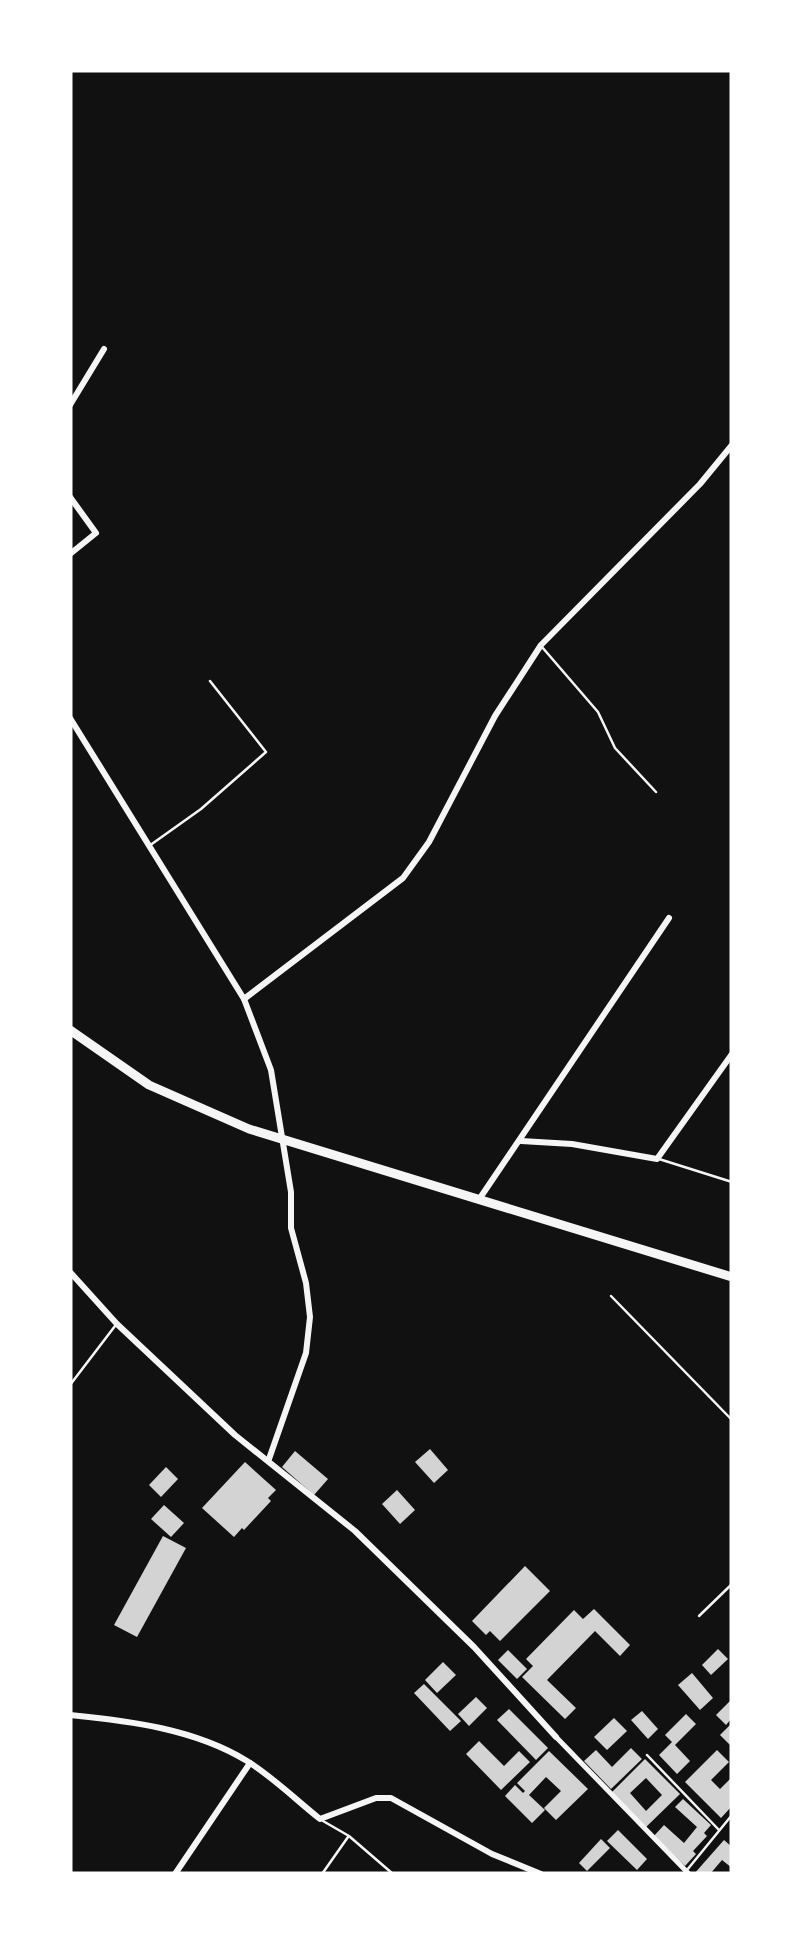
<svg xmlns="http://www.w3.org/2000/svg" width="802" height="1944" font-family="'PT Sans Narrow',sans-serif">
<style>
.building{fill:#d3d3d3;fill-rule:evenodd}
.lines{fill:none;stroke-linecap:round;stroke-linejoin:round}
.path{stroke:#f5f5f5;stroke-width:2.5}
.service{stroke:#f5f5f5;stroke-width:2.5}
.pedestrian{stroke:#f5f5f5;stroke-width:5}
.minor{stroke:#f5f5f5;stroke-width:6}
.secondary{stroke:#f5f5f5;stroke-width:9}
</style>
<rect width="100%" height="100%" fill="#111"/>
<g class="building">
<polygon points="430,1449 448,1470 434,1483 415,1462"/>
<polygon points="295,1451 328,1479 314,1495 282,1467"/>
<polygon points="245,1462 276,1490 268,1498 271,1501 244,1530 242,1528 234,1537 202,1508"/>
<polygon points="166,1467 178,1479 161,1497 149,1485"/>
<polygon points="397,1490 415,1510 400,1524 382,1504"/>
<polygon points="164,1505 184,1523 171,1537 151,1519"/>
<polygon points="163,1536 186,1548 137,1637 114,1625"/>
<polygon points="525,1566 550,1591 500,1641 490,1631 486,1635 472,1621"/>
<polygon points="594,1609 630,1645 620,1656 595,1631 547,1680 576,1708 565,1719 522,1677 533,1666 526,1659 574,1610 583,1619"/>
<polygon points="718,1649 728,1659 711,1675 702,1665"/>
<polygon points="508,1650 527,1669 517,1679 498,1660"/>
<polygon points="443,1662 456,1675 437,1693 425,1680"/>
<polygon points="692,1673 713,1698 700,1710 678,1685"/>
<polygon points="424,1684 461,1721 450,1731 414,1693"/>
<polygon points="476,1697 487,1708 469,1726 458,1714"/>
<polygon points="732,1699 732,1718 726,1725 716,1715"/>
<polygon points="509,1709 548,1748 536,1760 497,1720"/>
<polygon points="642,1711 658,1729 648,1739 631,1720"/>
<polygon points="686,1714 696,1724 675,1745 690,1761 677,1774 659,1755 672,1742 665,1735"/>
<polygon points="614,1718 627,1731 607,1750 594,1737"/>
<polygon points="730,1725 732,1727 732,1747 720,1735"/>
<polygon points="479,1741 504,1766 519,1751 530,1762 501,1790 466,1754"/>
<polygon points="631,1748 642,1759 611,1789 584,1761 596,1750 612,1767"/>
<polygon points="717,1750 729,1762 711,1780 720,1789 732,1777 732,1806 721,1818 685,1782"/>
<polygon points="549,1751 588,1789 556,1820 544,1808 561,1791 546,1777 529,1795 545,1810 532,1823 505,1796 515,1785 523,1793 525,1791 517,1783"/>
<path d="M 645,1759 L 680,1794 L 644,1829 L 611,1793 ZM 646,1778 L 662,1795 L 646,1811 L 630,1793 Z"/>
<polygon points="683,1799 711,1825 704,1833 707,1836 693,1851 696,1854 685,1866 653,1837 664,1825 684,1843 697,1827 675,1807"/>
<polygon points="618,1830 647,1859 637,1870 607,1841"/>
<polygon points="601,1839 610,1848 587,1871 579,1863"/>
<polygon points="724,1840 732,1847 732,1868 722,1860 710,1874 694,1874"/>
</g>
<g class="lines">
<g class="path">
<polyline points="611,1296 732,1420"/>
<polyline points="699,1616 732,1584"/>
</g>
<g class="service">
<polyline points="542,647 598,712 615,748 656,792"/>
<polyline points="149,846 201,809 266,752 210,681"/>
<polyline points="659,1159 732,1182"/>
<polyline points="70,1385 115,1326"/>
<polyline points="647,1755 719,1830"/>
<polyline points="323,1821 349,1836 393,1874"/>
<polyline points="687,1870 732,1815"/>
<polyline points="322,1874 348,1837"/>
</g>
<polyline class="pedestrian" points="556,1737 689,1874"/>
<g class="minor">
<polyline points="70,405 104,349"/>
<polyline points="70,497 96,533 70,554"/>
<polyline points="70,718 244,999 271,1070 291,1192 291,1228 306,1283 310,1317 306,1353 269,1459"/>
<polyline points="244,999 403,878 429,842 495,716 541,645 700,484 732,445"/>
<polyline points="521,1141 572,1144 657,1159 732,1054"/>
<polyline points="480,1198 669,918"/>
<polyline points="70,1272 117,1324 235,1435 355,1531 474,1647 556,1737"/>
<path d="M 70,1715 C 130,1721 195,1729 247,1761 C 273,1777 296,1800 320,1819 L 376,1798 L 391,1798 L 492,1854 L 541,1874"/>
<polyline points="175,1874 250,1763"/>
</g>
<polyline class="secondary" points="70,1030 149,1085 249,1129 732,1277"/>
</g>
<rect width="802" height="1944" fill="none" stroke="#ffffff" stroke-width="145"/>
</svg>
